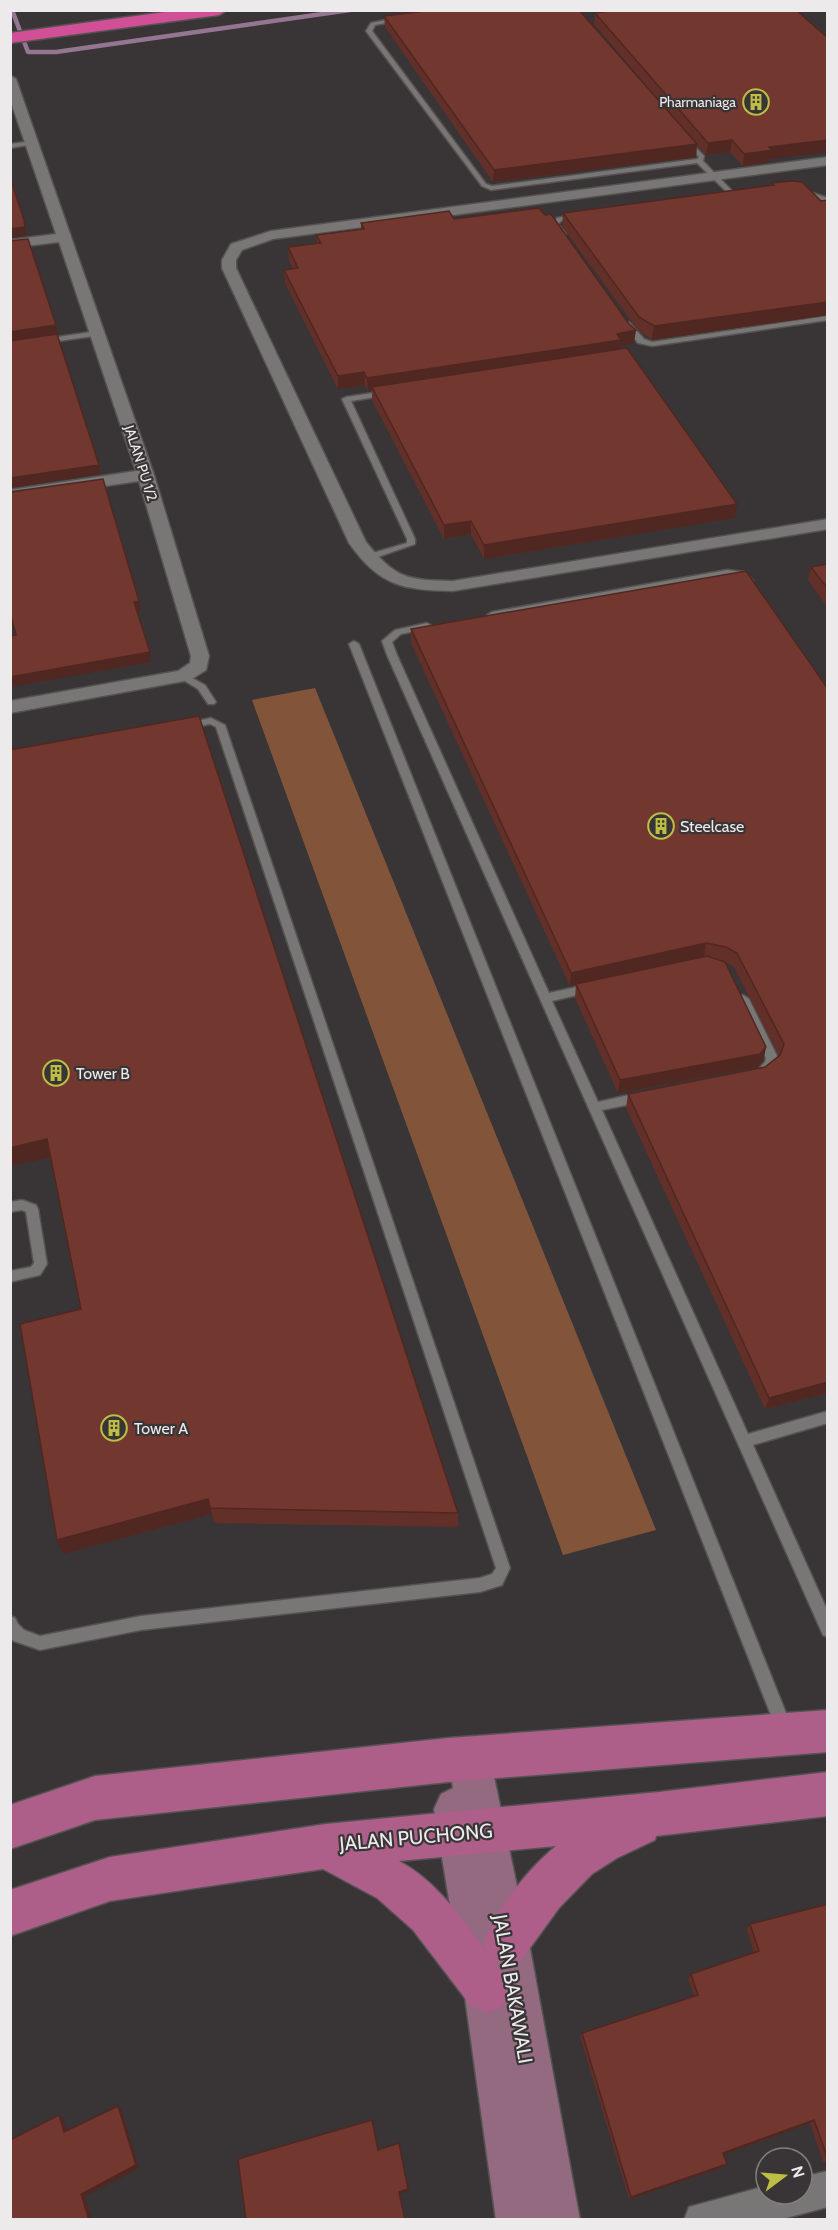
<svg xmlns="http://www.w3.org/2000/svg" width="838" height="2230" font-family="Cabin,sans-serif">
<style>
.green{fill:#82553b}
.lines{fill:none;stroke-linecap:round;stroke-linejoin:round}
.stream{stroke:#957692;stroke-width:4.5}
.lane-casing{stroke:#555252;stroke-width:3}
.street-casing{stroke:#555252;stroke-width:3}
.secondary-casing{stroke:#555252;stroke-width:3}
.primary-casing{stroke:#555252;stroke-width:3}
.highway-casing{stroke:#555252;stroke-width:3}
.lane{fill:#797676;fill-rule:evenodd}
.street{fill:#797676;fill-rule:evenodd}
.secondary{fill:#936a80;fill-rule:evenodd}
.primary{fill:#ad5f89;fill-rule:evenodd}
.highway{fill:#d04f96;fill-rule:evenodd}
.wall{fill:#623028}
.shaded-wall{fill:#502721}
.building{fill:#72382f;stroke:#502721;stroke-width:1.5}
.labels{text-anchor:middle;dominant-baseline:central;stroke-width:4.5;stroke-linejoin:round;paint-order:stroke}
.far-poi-label{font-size:14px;fill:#eceaea;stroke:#393536;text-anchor:end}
.far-street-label{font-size:14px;fill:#eceaea;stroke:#393536}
.poi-label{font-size:16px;fill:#eceaea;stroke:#393536;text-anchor:start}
.near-street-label{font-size:20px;fill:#eceaea;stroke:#393536}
</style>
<rect width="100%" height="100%" fill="#393536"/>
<polygon class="green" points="315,688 656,1530 563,1555 252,700"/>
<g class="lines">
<polyline class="stream" points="12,10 28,52 56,52 350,10"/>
<g class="lane-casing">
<g id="lane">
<polygon points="401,17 403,20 375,25 372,31 486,184 492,186 697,159 699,157 683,139 686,137 704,156 703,161 737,196 732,197 697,163 491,190 482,186 366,31 371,23"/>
<polygon points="33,141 36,143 35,144 10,148 10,144"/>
<polygon points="801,189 828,198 828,203 799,192 798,191"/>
<polygon points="579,214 581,215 581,217 561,221 558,224 566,234 564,235 560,235 551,224 557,218"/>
<polygon points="828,316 828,320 652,346 638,343 622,324 629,322 644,339 652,342"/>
<polygon points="98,331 102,333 101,335 44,343 40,341 44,339"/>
<polygon points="386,391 390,393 389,395 351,401 415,539 415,544 369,560 366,559 366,555 407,543 407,539 342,399 346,397"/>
<polygon points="727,570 745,572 753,581 749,584 737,575 727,576 492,618 487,615 492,612"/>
<polygon points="427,623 432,626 430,628 401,634 392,642 397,655 549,993 590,984 596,988 590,992 552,1001 598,1102 642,1092 646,1094 648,1097 646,1100 642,1102 602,1110 748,1434 828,1411 828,1423 753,1445 828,1612 828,1637 823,1635 387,655 382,641 395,630"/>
<polygon points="354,641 359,644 792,1728 789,1733 784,1736 779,1733 776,1728 349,644"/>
<polygon points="183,673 205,685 216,702 214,704 208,704 198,689 180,678 180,674"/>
<polygon points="211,718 225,725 510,1568 502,1585 480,1592 141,1630 40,1650 14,1641 10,1638 10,1616 15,1618 18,1624 24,1630 40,1636 141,1616 480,1578 492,1574 496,1568 216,727 210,724 186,729 181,726 183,724"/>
<polygon points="743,995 749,999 778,1058 775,1067 762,1077 756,1072 765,1062 766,1058 737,999"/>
<polygon points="22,1200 36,1205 38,1209 47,1264 40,1275 10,1282 10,1271 31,1267 34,1263 26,1212 22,1210 10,1212 10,1202"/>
</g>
</g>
<g class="street-casing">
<g id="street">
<polygon points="10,75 16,79 154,475 209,656 206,670 190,680 10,713 10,701 178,671 190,663 191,656 139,481 10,500 10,490 136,471 59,242 10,248 10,240 56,234 10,99"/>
<path d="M 828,157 L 828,165 L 273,239 L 242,250 L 236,260 L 236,268 L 366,542 C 396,579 407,580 453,581 L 828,519 L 828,529 L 453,591 C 403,590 379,586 349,543 L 222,268 L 222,260 L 231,244 L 271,231 Z"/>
<polygon points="828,2171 828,2207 778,2220 684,2220 689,2207 766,2186 766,2194 802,2194 802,2177"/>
</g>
</g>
<g class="secondary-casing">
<polygon id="secondary" points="469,1737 484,1743 490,1758 529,1943 580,2220 496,2220 464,1990 434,1809 441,1794 453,1788 448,1758 454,1743"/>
</g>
<g class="primary-casing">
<g id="primary">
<polygon points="828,1710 828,1752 448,1782 95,1820 10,1849 10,1805 95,1776 448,1738"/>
<path d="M 828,1772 L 828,1816 L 656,1836 L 655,1840 L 617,1858 L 592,1874 L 559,1908 L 522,1959 L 506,1966 L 494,1961 L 503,1974 L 510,1990 L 503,2006 L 487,2013 L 471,2006 L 413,1930 L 377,1898 L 323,1869 L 110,1901 L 10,1936 L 10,1890 L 110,1857 L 326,1824 L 659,1792 ZM 556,1846 C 526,1871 498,1907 483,1943 L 487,1952 C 462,1919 437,1881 399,1861 Z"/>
</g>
</g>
<g class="highway-casing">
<polygon id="highway" points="180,10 227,10 219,15 10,43 10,33"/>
</g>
<use href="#lane" class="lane"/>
<use href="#street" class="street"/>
<use href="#secondary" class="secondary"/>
<use href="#primary" class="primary"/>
<use href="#highway" class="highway"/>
</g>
<g class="wall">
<polygon points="595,13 770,159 770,162 743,166 730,152 706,155 697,145 696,157 493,182 385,27 384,16 675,119 594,24"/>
<polygon points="772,183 821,201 828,200 828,315 652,340 638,330 562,226 563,213 771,186"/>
<polygon points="454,219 634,343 621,346 620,349 735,518 484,559 471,534 444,539 372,400 372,390 368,391 365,385 338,389 285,283 284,270 293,269 289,260 288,247 317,243 316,235 361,229 361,223"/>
<polygon points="828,564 828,608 808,580 811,567"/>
<polygon points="746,571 828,1393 765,1409 626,1108 628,1094 765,1067 779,1056 734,967 723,961 719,960 766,1047 763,1061 757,1067 618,1093 575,998 576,985 570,986 411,643 411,629"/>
<polygon points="10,750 458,1513 458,1527 214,1523 212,1514 63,1554 57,1540 81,1309 50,1157 10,1166"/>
<polygon points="828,1904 828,2161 823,2162 810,2123 723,2155 727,2164 724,2167 629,2199 580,2036 582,2033 694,1996 688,1979 691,1974 754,1953 747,1929 750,1924"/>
</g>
<g class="shaded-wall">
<polygon points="732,140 730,152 706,155 708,143"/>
<polygon points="828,140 828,152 770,159 770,162 743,166 744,154 769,147"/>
<polygon points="697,144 696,157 493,182 494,170"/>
<polygon points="24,220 26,236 10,238 10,229"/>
<polygon points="828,302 828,315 652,340 654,326"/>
<polygon points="56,325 58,335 10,342 10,332"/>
<polygon points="636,330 634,343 621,346 620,353 372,387 372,390 368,391 367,378 617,334"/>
<polygon points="364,372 365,385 338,389 338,376"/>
<polygon points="99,465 100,474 10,488 10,478"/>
<polygon points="737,504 735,518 484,559 484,545"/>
<polygon points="471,521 471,534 444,539 444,525"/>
<polygon points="139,601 141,611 136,612 134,602"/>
<polygon points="150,652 151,662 10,687 10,677"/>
<polygon points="706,943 704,957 570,986 571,973"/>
<polygon points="766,1047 763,1061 757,1067 618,1093 620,1080"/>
<polygon points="47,1139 52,1157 10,1166 10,1148"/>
<polygon points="828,1382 828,1393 765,1409 769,1398"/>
<polygon points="208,1499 212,1514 63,1554 57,1540"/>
<polygon points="118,2106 121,2109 139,2168 85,2196 92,2220 89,2220 81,2194"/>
<polygon points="59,2115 63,2118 68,2135 64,2132"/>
<polygon points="814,2120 810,2123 720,2156 723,2153"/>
<polygon points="727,2164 724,2167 629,2199 631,2197"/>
<polygon points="408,2189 409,2191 399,2194 399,2192"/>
</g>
<g class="building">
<polygon points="433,10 579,10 697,144 494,170 384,16"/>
<polygon points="617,10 796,10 828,38 828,140 769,147 772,150 744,154 732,140 708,143 595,13"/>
<polygon points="10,177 24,220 25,227 10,229"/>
<polygon points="791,181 802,182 821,201 828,200 828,302 654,326 639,317 563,213 774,185 772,183"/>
<polygon points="539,208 545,215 551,214 629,324 636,330 617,334 621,340 367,378 364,372 338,376 284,270 298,268 288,247 321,243 316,235 364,229 361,223 449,211 454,219"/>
<polygon points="28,239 56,325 10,332 10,241"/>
<polygon points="57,334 99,465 10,478 10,341"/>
<polygon points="627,348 737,504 484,545 471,521 444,525 372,387"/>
<polygon points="103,479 139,601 134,602 150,652 10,677 10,636 16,635 10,613 10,492"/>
<polygon points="828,564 828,589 811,567"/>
<polygon points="746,571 828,689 828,1382 769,1398 628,1094 765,1067 780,1055 784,1044 737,953 726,947 706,943 571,973 411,629"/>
<polygon points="199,716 458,1513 210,1508 208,1499 57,1540 20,1324 81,1309 47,1139 10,1148 10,750"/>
<polygon points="707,956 725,962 766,1047 760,1054 620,1080 576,984"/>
<polygon points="828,1904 828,2159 814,2120 723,2153 727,2164 631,2197 582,2033 698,1995 691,1974 759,1951 750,1924"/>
<polygon points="118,2106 136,2165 81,2194 89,2220 10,2220 10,2140 59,2115 64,2132"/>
<polygon points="372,2120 378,2150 399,2143 408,2189 399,2192 405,2220 246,2220 238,2159"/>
</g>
<defs>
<g id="building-ring" transform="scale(1.35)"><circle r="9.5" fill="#393536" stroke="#bcbf44" stroke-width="1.5"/><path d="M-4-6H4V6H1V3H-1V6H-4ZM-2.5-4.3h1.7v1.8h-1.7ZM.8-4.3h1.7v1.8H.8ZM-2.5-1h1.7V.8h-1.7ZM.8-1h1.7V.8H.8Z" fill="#bcbf44"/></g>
</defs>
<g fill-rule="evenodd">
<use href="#building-ring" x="756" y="102"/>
<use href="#building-ring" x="661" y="826"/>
<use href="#building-ring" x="56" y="1073"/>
<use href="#building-ring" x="114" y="1428"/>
</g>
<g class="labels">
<g class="far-poi-label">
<text x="736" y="102">Pharmaniaga</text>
</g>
<g class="far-street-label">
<text transform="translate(141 463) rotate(72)">JALAN PU 1/2</text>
</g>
<g class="poi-label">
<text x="680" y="826">Steelcase</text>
<text x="76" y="1073">Tower B</text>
<text x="134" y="1428">Tower A</text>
</g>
<g class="near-street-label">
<text transform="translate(416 1837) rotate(-5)">JALAN PUCHONG</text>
<text transform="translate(513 1989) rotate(80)">JALAN BAKAWALI</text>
</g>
</g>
<rect width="838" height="2230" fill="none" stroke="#eceaea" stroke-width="24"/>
<g transform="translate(784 2176) rotate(74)"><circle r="28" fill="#393536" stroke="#817d7e" stroke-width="1.5"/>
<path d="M0-4.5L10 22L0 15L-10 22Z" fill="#bcbf44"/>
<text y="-9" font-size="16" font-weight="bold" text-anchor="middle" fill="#eceaea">N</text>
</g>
</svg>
